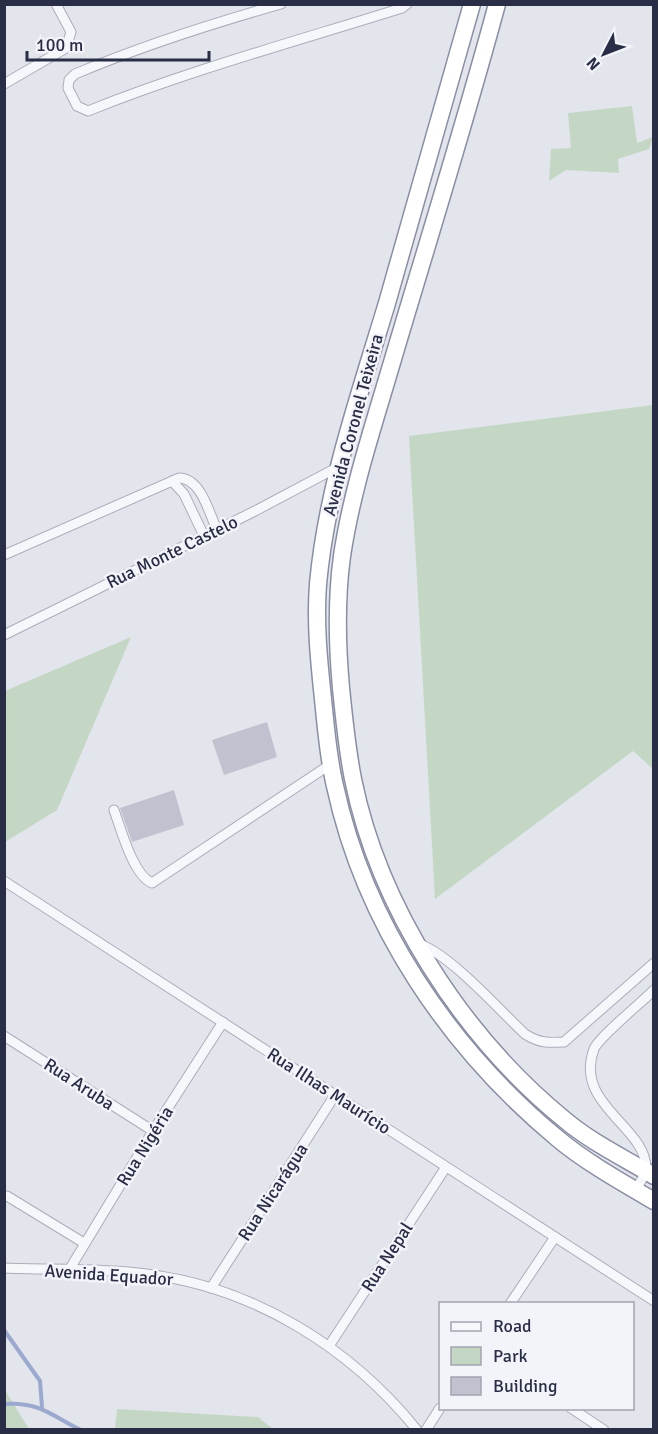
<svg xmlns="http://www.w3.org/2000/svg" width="658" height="1434" font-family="Signika,sans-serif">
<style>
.green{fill:#c4d7c4}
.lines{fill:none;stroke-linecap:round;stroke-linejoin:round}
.stream{stroke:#9ca9ce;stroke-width:4}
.building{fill:#c0c2cf}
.minor-casing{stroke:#abaeba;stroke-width:11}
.trunk-casing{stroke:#898ea4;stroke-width:19}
.minor{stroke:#f6f7fa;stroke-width:9}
.trunk{stroke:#fff;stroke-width:16}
.labels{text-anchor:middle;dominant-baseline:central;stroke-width:5;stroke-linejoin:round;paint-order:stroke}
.street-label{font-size:18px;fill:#292d46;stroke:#f3f4f9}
</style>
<rect width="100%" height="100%" fill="#e3e5ec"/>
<g class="green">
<polygon points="632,106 637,143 653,137 649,149 618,159 619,173 566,170 549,181 551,149 571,148 568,113"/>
<polygon points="653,405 653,769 633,751 435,899 409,436"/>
<polygon points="131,637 57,810 5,842 5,691"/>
<polygon points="4,1390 5,1390 29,1429 5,1429"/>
<polygon points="117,1409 258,1417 273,1429 115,1429"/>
</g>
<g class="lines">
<g class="stream">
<polyline points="4,1330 40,1381 42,1407"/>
<path d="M 4,1404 C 39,1401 52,1416 81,1430"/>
</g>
</g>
<g class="building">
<polygon points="267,722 277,757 224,775 212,740"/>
<polygon points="174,790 184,825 132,842 120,808"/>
</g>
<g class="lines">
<g class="minor-casing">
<g id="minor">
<path d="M 281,4 C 210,24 142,46 75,74 L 69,80 L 68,88 L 77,106 L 88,111 C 190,70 297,41 402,8 L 407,4"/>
<polyline points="4,84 66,48 71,32 56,4"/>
<polyline points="172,481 184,494 204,536"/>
<path d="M 4,555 L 179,478 C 201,478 209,513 217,530"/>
<polyline points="4,635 255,511 338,467"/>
<path d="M 114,810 C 121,829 133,875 152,883 L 331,764"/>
<polyline points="4,881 654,1301"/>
<path d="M 420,944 C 454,958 497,1008 525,1034 C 539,1043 548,1043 564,1042 L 654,963"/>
<polyline points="4,1036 153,1131"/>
<path d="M 635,1190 C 639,1184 645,1176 646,1170 C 648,1127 573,1105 594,1049 C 598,1038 643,1001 654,990"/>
<polyline points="7,1196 84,1243"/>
<path d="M 4,1268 C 51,1270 99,1268 146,1274 C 253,1287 350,1347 417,1430"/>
<polyline points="69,1270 153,1131 223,1022"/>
<polyline points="211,1288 335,1095"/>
<polyline points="510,1304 555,1237"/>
<polyline points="329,1346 446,1167"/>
<polyline points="571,1408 604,1430"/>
<polyline points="426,1430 440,1408"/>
</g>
</g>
<g class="trunk-casing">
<g id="trunk">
<path d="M 472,4 C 443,104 416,204 387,303 C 359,396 327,487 318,584 C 315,623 319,661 323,699 C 326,728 328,757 335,786 C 365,925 449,1048 557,1138 C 584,1161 623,1183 654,1201"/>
<path d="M 497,4 C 465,123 428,241 393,359 C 374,424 352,489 342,556 C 336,600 337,644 341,688 C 344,718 347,749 353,779 C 379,908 463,1037 565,1120 C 591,1142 624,1158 654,1176"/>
</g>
</g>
<use href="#minor" class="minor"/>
<use href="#trunk" class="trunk"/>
</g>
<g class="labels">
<g class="street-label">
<text transform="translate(353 425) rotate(-75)">Avenida Coronel Teixeira</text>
<text transform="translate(172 552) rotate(-26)">Rua Monte Castelo</text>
<text transform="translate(79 1084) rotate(33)">Rua Aruba</text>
<text transform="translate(329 1091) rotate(33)">Rua Ilhas Maurício</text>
<text transform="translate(145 1146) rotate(-58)">Rua Nigéria</text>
<text transform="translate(273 1192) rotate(-57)">Rua Nicarágua</text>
<text transform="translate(387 1257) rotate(-57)">Rua Nepal</text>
<text transform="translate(109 1275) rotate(4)">Avenida Equador</text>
</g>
</g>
<rect width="658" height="1434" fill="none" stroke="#292d46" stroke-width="12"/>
<rect x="439" y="1302" width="195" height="108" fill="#f3f4f9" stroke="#a2a4b1" stroke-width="1.5"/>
<rect x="451" y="1322" width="30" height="9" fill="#f6f7fa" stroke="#a2a4b1" stroke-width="1.5"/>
<text x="493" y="1332" font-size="18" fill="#292d46">Road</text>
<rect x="451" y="1347" width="30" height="18" fill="#c4d7c4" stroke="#a2a4b1" stroke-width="1.5"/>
<text x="493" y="1362" font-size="18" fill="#292d46">Park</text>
<rect x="451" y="1377" width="30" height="18" fill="#c0c2cf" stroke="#a2a4b1" stroke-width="1.5"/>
<text x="493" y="1392" font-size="18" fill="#292d46">Building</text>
<g transform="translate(604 54) rotate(228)" stroke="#f3f4f9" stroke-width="4.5" paint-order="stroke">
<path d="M0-4.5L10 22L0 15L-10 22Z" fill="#292d46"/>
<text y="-9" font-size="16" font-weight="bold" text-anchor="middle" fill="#292d46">N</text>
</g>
<path d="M27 51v9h182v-9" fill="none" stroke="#292d46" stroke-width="3"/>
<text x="36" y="51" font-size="18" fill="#292d46" stroke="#f3f4f9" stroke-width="4.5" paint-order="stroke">100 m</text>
</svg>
